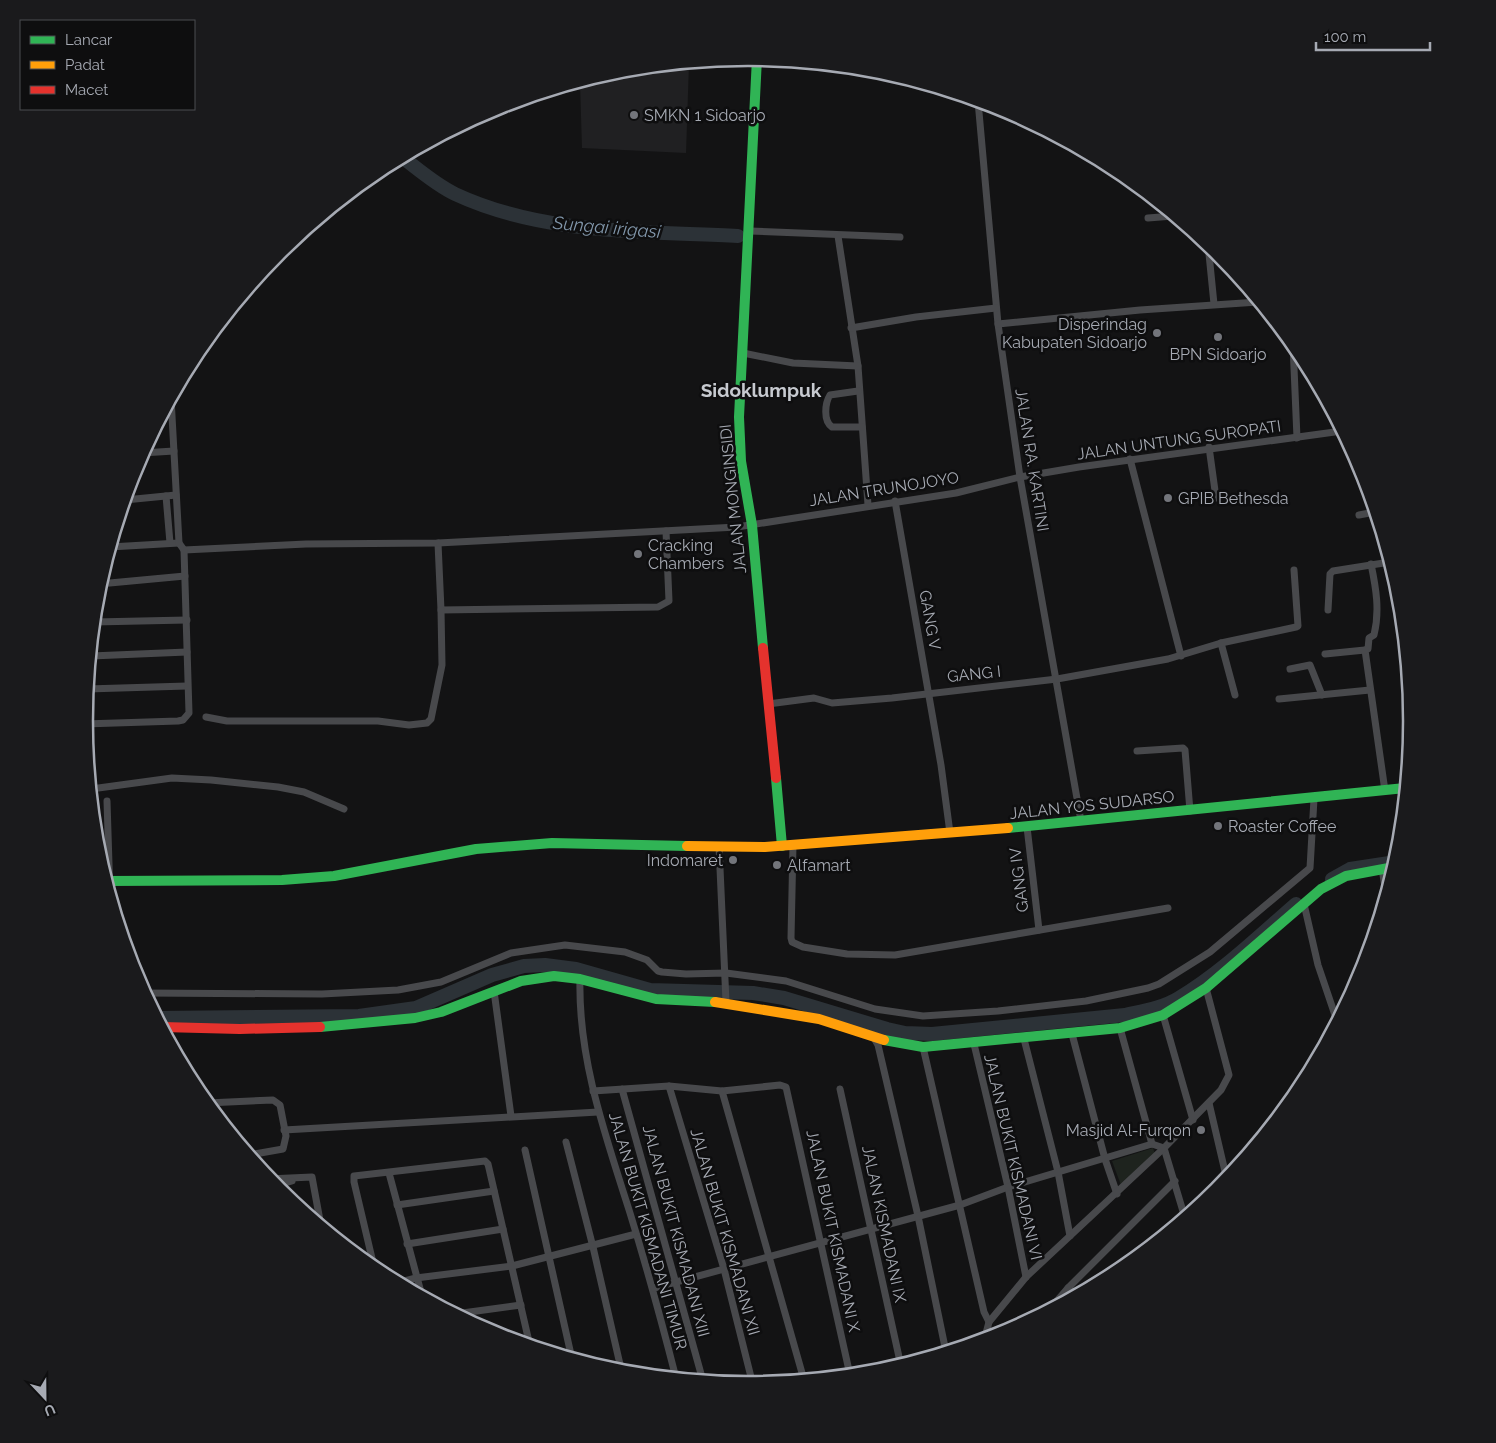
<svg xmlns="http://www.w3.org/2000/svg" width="1496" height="1443" font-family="Raleway,sans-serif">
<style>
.built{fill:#202022}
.green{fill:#1e231e}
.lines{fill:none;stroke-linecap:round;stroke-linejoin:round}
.river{stroke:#2c3237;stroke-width:14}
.street{stroke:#48494c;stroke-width:7}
.fast{stroke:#30b455;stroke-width:10}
.slow{stroke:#ff9f0a;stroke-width:10}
.jam{stroke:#e5322d;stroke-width:10}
.poi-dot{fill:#73757b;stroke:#0e0e0f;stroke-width:2}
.labels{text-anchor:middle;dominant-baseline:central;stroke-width:5;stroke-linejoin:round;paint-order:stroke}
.poi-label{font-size:16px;fill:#a6aab3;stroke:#0e0e0f;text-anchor:start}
.street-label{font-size:16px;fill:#a6aab3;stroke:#0e0e0f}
.water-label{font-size:18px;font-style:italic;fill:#8196aa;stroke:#0e0e0f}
.quarter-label{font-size:19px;font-weight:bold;fill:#c6c9cf;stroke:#0e0e0f}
.rim{fill:none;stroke:#a6aab3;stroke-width:2.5}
</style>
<rect width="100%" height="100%" fill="#131314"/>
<polygon class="built" points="689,63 686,153 582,148 580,82 619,70"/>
<polygon class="green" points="1153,1148 1155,1154 1122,1188 1112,1161"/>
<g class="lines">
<g class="river">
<path d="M 402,157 C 419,170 436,185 455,194 C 543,235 643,231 738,236"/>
<polyline points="1332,879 1350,869 1396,862"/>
<path d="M 157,1018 L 359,1016 L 416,1008 L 492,975 L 524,966 L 545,965 L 576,969 L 650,990 L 753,993 L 784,998 L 887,1029 L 905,1033 L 932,1034 L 1125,1015 C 1143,1011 1163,1008 1179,998 C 1222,972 1259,936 1296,904"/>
</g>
<g class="street">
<polyline points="978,101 998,324 1020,477 1081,821"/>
<polyline points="1148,218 1173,216"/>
<polyline points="750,231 900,237"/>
<polyline points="838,236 858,366 868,505"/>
<polyline points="1208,244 1214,304"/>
<polyline points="998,324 1140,310 1258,302"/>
<polyline points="851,328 916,317 996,308"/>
<polyline points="1293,344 1297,438"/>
<polyline points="743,353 793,363 858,366"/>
<path d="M 858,391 L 830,395 C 825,403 823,421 832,427 L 862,427"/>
<polyline points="1209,447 1216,498"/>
<polyline points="142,453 174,451"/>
<polyline points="1130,459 1181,656"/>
<polyline points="166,496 170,543"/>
<polyline points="125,500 176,495"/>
<polyline points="895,501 941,765 950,833"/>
<polyline points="1359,515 1375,512"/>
<polyline points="438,543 441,610 658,607 669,601 666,531"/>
<polyline points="110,547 179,543"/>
<polyline points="184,550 306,544 438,543 737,527 956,493 1020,477 1079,467 1342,431"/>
<path d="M 1371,564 C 1376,588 1380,611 1374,635 L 1369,638 L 1368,649 L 1365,650 L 1385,791"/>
<polyline points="99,584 185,576"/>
<polyline points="1328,610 1330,574 1333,571 1390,562"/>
<polyline points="94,622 187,620"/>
<polyline points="1221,643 1235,695"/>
<polyline points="1325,654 1365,650"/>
<polyline points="91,656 187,652"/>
<polyline points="1290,669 1310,665 1322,695"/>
<polyline points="87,689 187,686"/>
<polyline points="1279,699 1370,690"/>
<polyline points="768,704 814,698 832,703 892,698 1057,679 1168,659 1221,643 1296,627 1298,626 1294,570"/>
<polyline points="206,717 227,721 378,721 409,725 427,723 431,719 442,665 441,610"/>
<polyline points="84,724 178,721 183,720 189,713 184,550 179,543 171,398"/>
<polyline points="1137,751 1183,748 1185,750 1190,811"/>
<polyline points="91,789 172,778 211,780 278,787 304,792 344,809"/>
<polyline points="107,801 110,896"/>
<polyline points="1027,827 1039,930"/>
<polyline points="793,845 791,938 792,942 803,947 847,954 895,955 1168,908"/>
<polyline points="719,846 726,1002"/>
<polyline points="1382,869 1386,893"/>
<polyline points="1304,904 1318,965 1337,1021"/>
<path d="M 580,979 C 578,1060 606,1137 630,1213 C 647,1268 662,1323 676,1378"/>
<polyline points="494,991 511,1116"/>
<polyline points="144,993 322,994 398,990 441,982 511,953 565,945 625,952 647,960 658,971 662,972 686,974 726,973 786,981 875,1009 923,1016 998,1011 1086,1001 1148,988 1159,984 1210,952 1310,868 1314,799"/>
<polyline points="1335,1013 1343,1009"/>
<polyline points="1163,1015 1193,1120"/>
<polyline points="1120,1028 1152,1144"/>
<polyline points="1072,1034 1105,1159 1117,1194"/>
<polyline points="874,1038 878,1045 918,1216 946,1352"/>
<polyline points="1024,1039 1058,1172 1070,1236"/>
<polyline points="974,1044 1008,1187 1026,1277"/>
<polyline points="923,1047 984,1312 989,1322"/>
<polyline points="669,1086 724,1269 753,1385"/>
<polyline points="622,1089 703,1381"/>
<polyline points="840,1089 901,1366"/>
<polyline points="593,1091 669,1086 722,1091 780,1085 786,1087 850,1375"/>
<polyline points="722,1091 804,1380"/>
<polyline points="207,1103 273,1100 280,1105 286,1136 283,1149 249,1155"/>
<polyline points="1209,1103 1227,1180"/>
<polyline points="284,1130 598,1112"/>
<polyline points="566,1142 593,1247 622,1373"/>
<polyline points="525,1150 572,1359"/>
<polyline points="389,1173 422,1296"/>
<polyline points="268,1179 312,1177 321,1226"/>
<polyline points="275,1186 292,1181"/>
<polyline points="397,1205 494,1191"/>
<polyline points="1185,1218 1164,1148 1221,1090 1229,1075 1206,988"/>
<polyline points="407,1244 503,1229"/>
<polyline points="375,1271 354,1182 354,1176 485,1161 488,1164 530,1346"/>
<polyline points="397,1283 416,1278 512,1266 636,1234"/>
<polyline points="654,1288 960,1205 1008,1187 1152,1144 1164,1148"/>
<polyline points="1077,1295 1068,1288 1175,1181"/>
<polyline points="1049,1310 1068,1288"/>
<polyline points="455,1314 521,1305"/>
<polyline points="984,1341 989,1322 1026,1277 1164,1148"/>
</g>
<g class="fast">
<polyline points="757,58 739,417 741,461 752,525 763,648"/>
<polyline points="776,778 782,846"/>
<polyline points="1008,828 1405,788"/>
<polyline points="106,881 282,880 334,876 476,849 552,843 687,846"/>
<polyline points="320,1027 415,1018 441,1012 521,981 554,976 580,979 656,999 715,1002"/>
<polyline points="884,1040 923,1047 1120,1028 1163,1015 1206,988 1321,889 1346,876 1394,867"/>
</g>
<g class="slow">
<polyline points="687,846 765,847 1008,828"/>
<polyline points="715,1002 819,1019 884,1040"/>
</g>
<g class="jam">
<polyline points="763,648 776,778"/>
<polyline points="162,1027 240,1029 320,1027"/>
</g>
</g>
<g class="poi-dot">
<circle cx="634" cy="115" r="5"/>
<circle cx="1157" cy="333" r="5"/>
<circle cx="1218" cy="337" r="5"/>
<circle cx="1168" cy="498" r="5"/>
<circle cx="638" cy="554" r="5"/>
<circle cx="1218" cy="826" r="5"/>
<circle cx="733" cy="860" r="5"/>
<circle cx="777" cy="865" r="5"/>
<circle cx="1201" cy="1130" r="5"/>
</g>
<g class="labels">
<g class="poi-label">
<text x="644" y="115">SMKN 1 Sidoarjo</text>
<text x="1147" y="324" text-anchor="end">Disperindag<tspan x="1147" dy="18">Kabupaten Sidoarjo</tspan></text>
<text x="1218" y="354" text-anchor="middle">BPN Sidoarjo</text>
<text x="1178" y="498">GPIB Bethesda</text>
<text x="648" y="545">Cracking<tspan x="648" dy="18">Chambers</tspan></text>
<text x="1228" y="826">Roaster Coffee</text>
<text x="723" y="860" text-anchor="end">Indomaret</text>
<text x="787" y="865">Alfamart</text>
<text x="1191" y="1130" text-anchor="end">Masjid Al-Furqon</text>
</g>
<g class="street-label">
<text transform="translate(1179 440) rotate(-8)">JALAN UNTUNG SUROPATI</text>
<text transform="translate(1032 460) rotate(81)">JALAN RA. KARTINI</text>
<text transform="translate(884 489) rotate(-9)">JALAN TRUNOJOYO</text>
<text transform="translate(733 499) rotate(-96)">JALAN MONGINSIDI</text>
<text transform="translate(930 620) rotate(80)">GANG V</text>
<text transform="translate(974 674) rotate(-6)">GANG I</text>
<text transform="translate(1092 805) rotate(-6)">JALAN YOS SUDARSO</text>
<text transform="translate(1019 880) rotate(-97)">GANG IV</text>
<text transform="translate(1013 1157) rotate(77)">JALAN BUKIT KISMADANI VI</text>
<text transform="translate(884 1224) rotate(78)">JALAN KISMADANI IX</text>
<text transform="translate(648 1231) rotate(74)">JALAN BUKIT KISMADANI TIMUR</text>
<text transform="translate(676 1231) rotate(75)">JALAN BUKIT KISMADANI XIII</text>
<text transform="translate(833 1231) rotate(78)">JALAN BUKIT KISMADANI X</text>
<text transform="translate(725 1232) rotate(74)">JALAN BUKIT KISMADANI XII</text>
</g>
<g class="water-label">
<text transform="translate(607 227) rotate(5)">Sungai irigasi</text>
</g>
<g class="quarter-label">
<text x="761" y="390">Sidoklumpuk</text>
</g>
</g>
<path d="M0 0H1496V1443H0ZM93 721a655 655 0 1 1 1310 0a655 655 0 1 1-1310 0Z" fill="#1a1a1c" fill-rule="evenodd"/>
<path class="rim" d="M93 721a655 655 0 1 1 1310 0a655 655 0 1 1-1310 0Z"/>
<rect x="20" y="20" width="175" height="90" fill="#0e0e0f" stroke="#4b4c51"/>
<rect x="30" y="36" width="25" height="8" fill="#30b455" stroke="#4b4c51"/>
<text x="65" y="45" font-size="15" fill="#a6aab3">Lancar</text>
<rect x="30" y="61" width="25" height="8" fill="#ff9f0a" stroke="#4b4c51"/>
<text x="65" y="70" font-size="15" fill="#a6aab3">Padat</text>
<rect x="30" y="86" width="25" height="8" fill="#e5322d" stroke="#4b4c51"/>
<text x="65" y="95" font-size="15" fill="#a6aab3">Macet</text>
<g transform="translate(45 1398) rotate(158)" stroke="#0e0e0f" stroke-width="4" paint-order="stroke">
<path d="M0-4L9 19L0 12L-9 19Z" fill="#a6aab3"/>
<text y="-8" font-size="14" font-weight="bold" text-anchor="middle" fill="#a6aab3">U</text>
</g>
<path d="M1316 42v8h114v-8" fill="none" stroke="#a6aab3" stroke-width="2.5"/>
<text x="1324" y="42" font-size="15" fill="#a6aab3" stroke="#0e0e0f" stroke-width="4" paint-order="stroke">100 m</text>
</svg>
